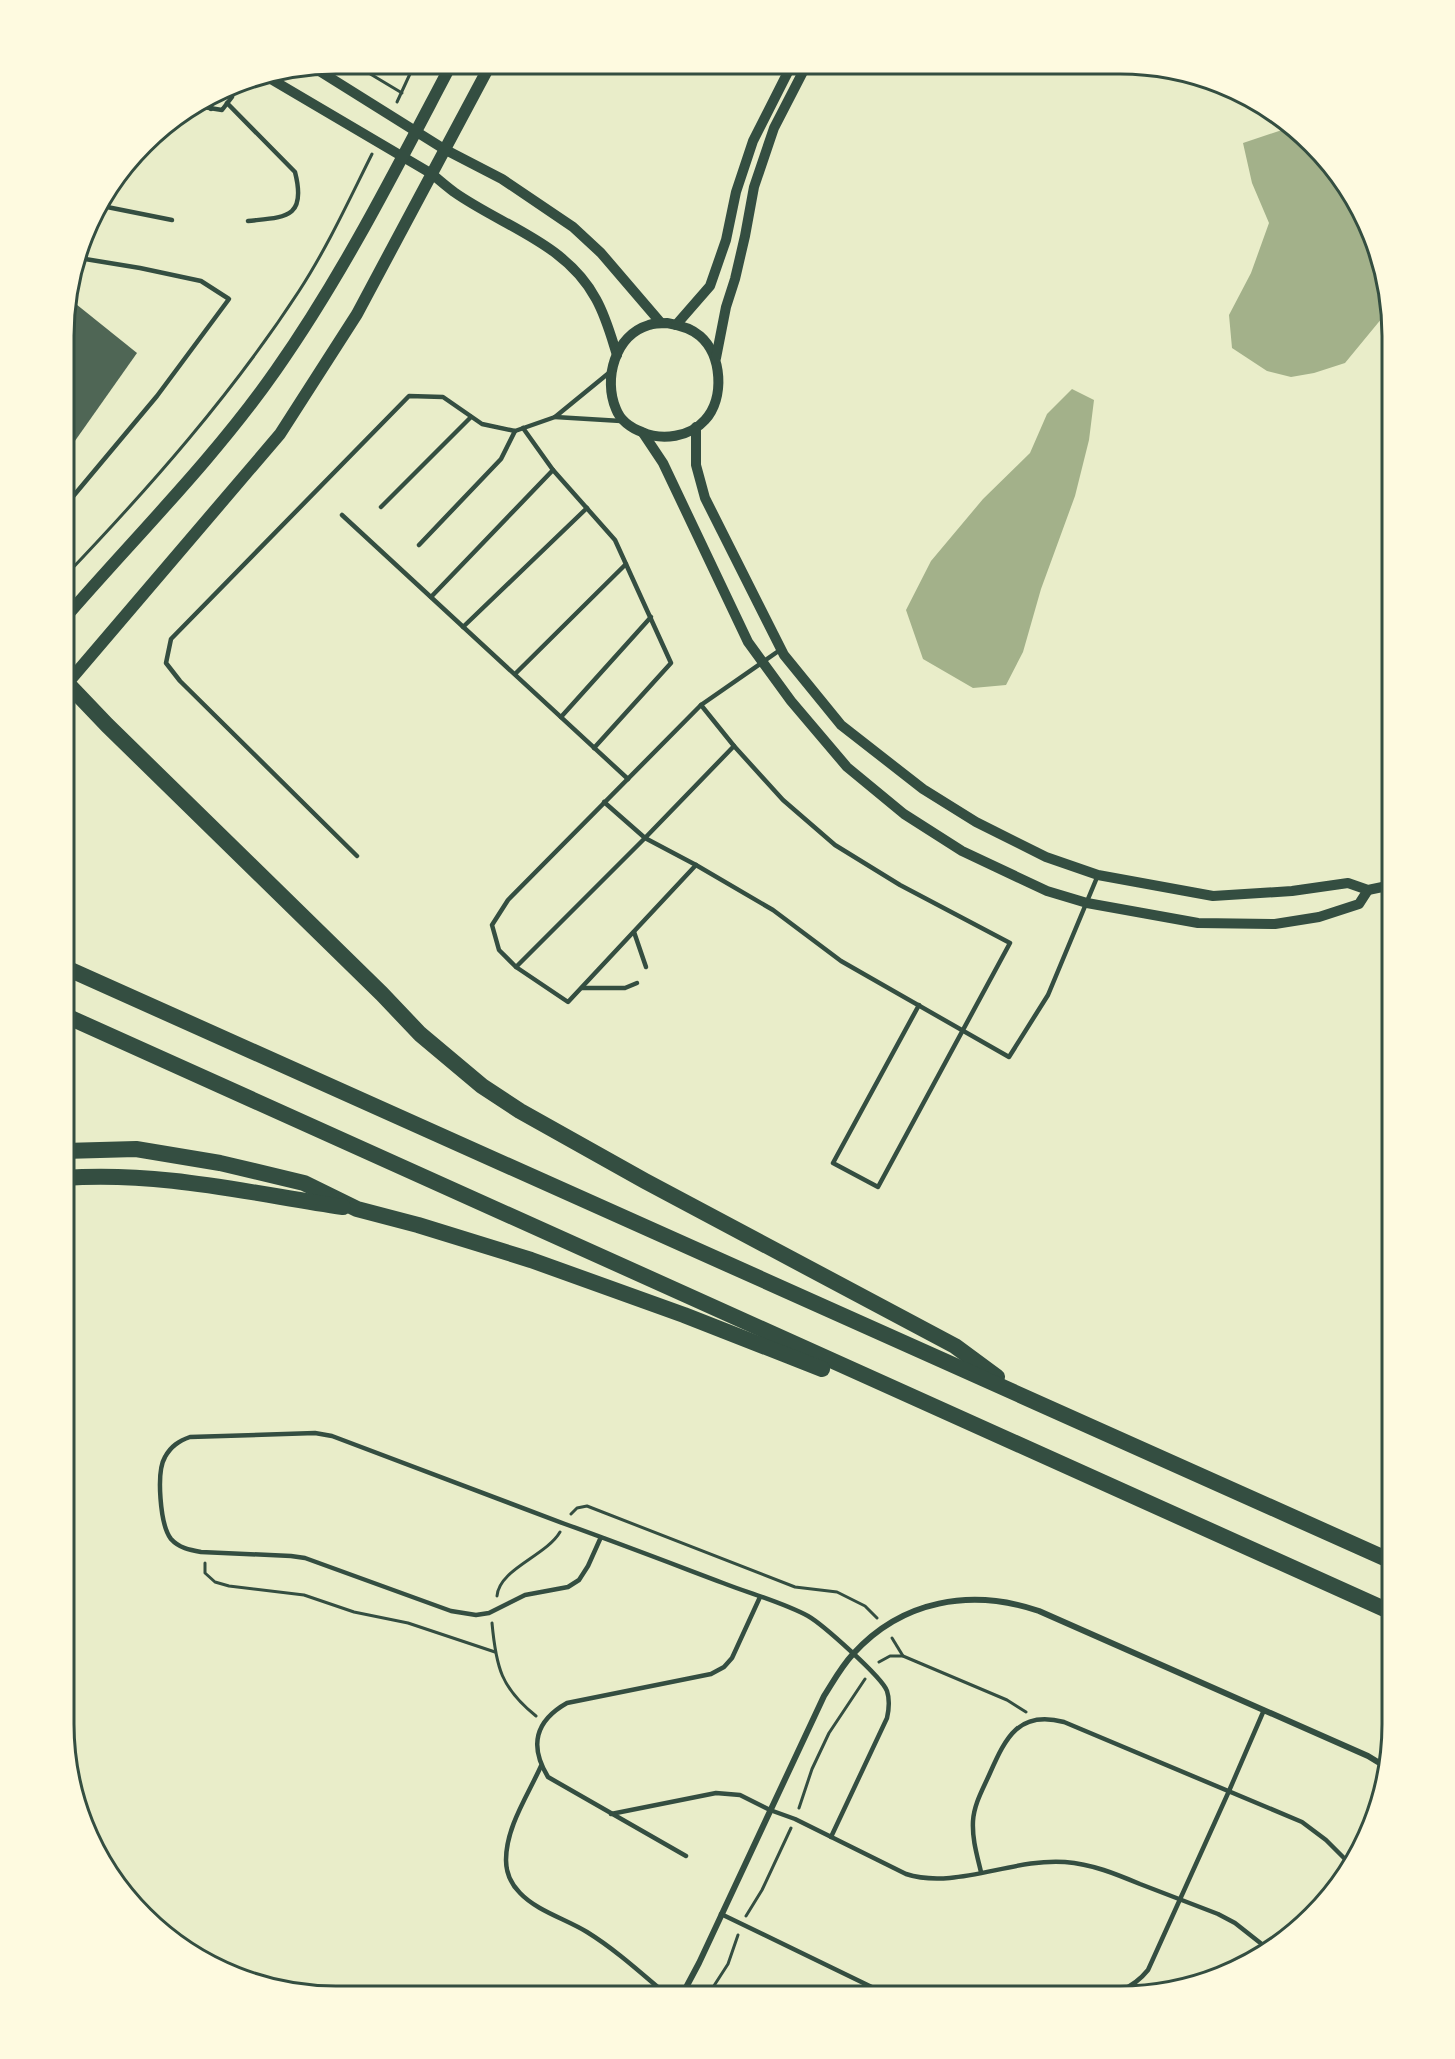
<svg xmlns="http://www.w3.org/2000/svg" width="1455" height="2059" font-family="Overpass,sans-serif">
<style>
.water{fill:#a3b18a}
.building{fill:#4f6655}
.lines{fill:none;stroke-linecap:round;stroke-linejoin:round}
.path{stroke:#344e41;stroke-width:3}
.service{stroke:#344e41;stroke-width:4.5}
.minor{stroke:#344e41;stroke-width:6}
.tertiary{stroke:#344e41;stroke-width:10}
.secondary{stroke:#344e41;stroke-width:12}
.motorway{stroke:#344e41;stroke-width:16}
.rim{fill:none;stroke:#344e41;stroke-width:3}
</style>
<rect width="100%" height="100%" fill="#e9edc9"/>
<g class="water">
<polygon points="1282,130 1303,140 1364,215 1387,312 1345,363 1314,373 1291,377 1267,371 1232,348 1229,315 1251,273 1269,223 1252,183 1243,143"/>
<polygon points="1072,389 1094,400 1089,440 1075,496 1041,589 1023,652 1006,685 973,688 923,659 906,610 931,561 983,499 1030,453 1047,414"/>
</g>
<polygon class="building" points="66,296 137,353 65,455 65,299"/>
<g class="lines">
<g class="path">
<polyline points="352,63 402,93"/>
<polyline points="397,102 415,63"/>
<path d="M 65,576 C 150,487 232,394 299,291 C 327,248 349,200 372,154"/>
<polyline points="571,1514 577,1508 587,1506 795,1587 837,1592 865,1606 877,1618"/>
<polyline points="205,1563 205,1573 215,1582 229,1586 304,1595 354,1612 408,1623 495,1652"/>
<path d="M 497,1596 C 499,1569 546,1556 560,1532"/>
<path d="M 492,1623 C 496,1667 501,1688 536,1716"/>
<polyline points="892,1638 903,1656"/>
<polyline points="879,1662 890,1656 903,1656 1007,1700 1026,1712"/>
<polyline points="799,1808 812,1769 829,1733 865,1679"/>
<polyline points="746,1916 762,1890 791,1828"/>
<polyline points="708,1995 728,1964 738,1935"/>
</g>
<g class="service">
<polyline points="211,99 211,109"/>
<path d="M 227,103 L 295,172 C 307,219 285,217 248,221"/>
<polyline points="197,106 222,110 232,97 233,86"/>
<polyline points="97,205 172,220"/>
<polyline points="555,417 621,421"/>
<polyline points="553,470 615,540 671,663 594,748"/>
<polyline points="65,506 157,396 229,299 201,281 140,268 79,258"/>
<polyline points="381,507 471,417"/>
<polyline points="342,515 628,779"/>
<polyline points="419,545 501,459 515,431"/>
<polyline points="431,597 553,470 523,428"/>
<polyline points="463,627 587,508"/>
<polyline points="780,650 701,705 734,746 645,838 696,865 773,910 841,961 1009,1057 1048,995 1098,875"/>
<polyline points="515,674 626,564"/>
<polyline points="561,717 651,617"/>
<polyline points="734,746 783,800 835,845 900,885 1010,943 878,1187 833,1163 919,1005"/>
<polyline points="604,802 645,838 516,967 568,1002 696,865"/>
<polyline points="357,856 180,681 166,663 171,639 409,396 443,397 482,424 515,431 555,417 610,372"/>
<polyline points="634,932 646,967"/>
<polyline points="516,967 499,950 492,925 508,900 701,705"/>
<polyline points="582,988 625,988 637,983"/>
<path d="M 601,1537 L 588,1566 L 579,1580 L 568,1587 L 525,1595 L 489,1613 L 476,1615 L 451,1611 L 305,1558 L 291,1556 L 201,1552 C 190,1550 179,1548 171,1539 C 160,1525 156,1472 165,1457 C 171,1446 179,1441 190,1437 L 315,1433 L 332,1436 L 565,1524 C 618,1543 670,1563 723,1583 C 751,1594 782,1602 808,1616 C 822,1624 882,1677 887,1691 C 890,1700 889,1709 887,1718 L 831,1837"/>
<path d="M 541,1766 C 528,1795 506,1827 506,1860 C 506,1872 511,1884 520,1893 C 537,1911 566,1919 587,1932 C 616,1950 641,1973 667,1995"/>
<path d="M 611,1814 L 716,1793 L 740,1795 L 770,1810 L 795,1819 L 906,1874 C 955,1890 1013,1858 1065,1862 C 1092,1864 1116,1874 1140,1884 C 1166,1894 1192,1904 1218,1914 L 1235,1923 L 1268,1949"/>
<path d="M 686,1856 L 548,1777 C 529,1746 535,1721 567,1703 L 711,1674 L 724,1667 L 732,1658 L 760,1597"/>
<path d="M 981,1872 C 977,1855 972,1839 973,1821 C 974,1804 983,1789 990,1773 C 1006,1737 1019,1710 1064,1722 L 1302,1822 L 1326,1840 L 1351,1865"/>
<polyline points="721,1914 882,1992 893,1995"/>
<path d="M 1016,1996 L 1120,1991 C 1132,1986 1140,1980 1148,1970 L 1229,1791 L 1264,1710"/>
</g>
<path class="minor" d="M 682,1995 L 699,1963 L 824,1696 C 833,1682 841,1667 853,1654 C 902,1600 971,1588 1039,1611 L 1368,1756 L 1386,1767"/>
<g class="tertiary">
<polyline points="313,67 444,149 502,179 573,227 601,253 661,323"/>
<path d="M 264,75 L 432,174 C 439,180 446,186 454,192 C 502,226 566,243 596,299 C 606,317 611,336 617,355"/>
<path d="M 667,323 C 679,325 691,328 700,336 C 722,355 725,398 705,420 C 690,437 662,441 642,432 C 631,428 620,420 616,409 C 603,379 615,335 649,325 C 654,323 661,323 667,323 Z"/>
<polyline points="676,325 710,286 726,240 736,192 753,141 792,64"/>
<polyline points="716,358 726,307 735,279 745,236 754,187 774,128 807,64"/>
<polyline points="696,427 696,465 705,498 784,655 841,725 923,789 976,822 1046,857 1098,875 1213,896 1292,891 1348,883 1368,890 1392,885"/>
<polyline points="643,433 663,463 748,642 791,701 847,767 904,814 962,851 1047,891 1087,903 1198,923 1275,924 1319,917 1359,904 1368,890"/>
</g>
<g class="secondary">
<path d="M 65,618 C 136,536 214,459 276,370 C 344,273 397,167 452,63"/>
<polyline points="65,686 280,434 357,314 491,63"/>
</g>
<g class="motorway">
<polyline points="65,681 107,725 382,994 420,1034 482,1086 520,1111 645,1181 955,1346 997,1377"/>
<polyline points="64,967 1391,1561"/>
<polyline points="64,1015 1391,1612"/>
<polyline points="64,1151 136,1149 220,1163 304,1183 357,1209 418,1225 531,1260 684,1315 822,1369"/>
<path d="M 64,1178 C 159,1171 249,1193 343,1207"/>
</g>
</g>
<path d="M0 0H1455V2059H0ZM336 74H1120A262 262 0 0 1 1382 336V1724A262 262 0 0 1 1120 1986H336A262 262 0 0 1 74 1724V336A262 262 0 0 1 336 74Z" fill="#fefae0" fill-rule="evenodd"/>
<path class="rim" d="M336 74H1120A262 262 0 0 1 1382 336V1724A262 262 0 0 1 1120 1986H336A262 262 0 0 1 74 1724V336A262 262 0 0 1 336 74Z"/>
</svg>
